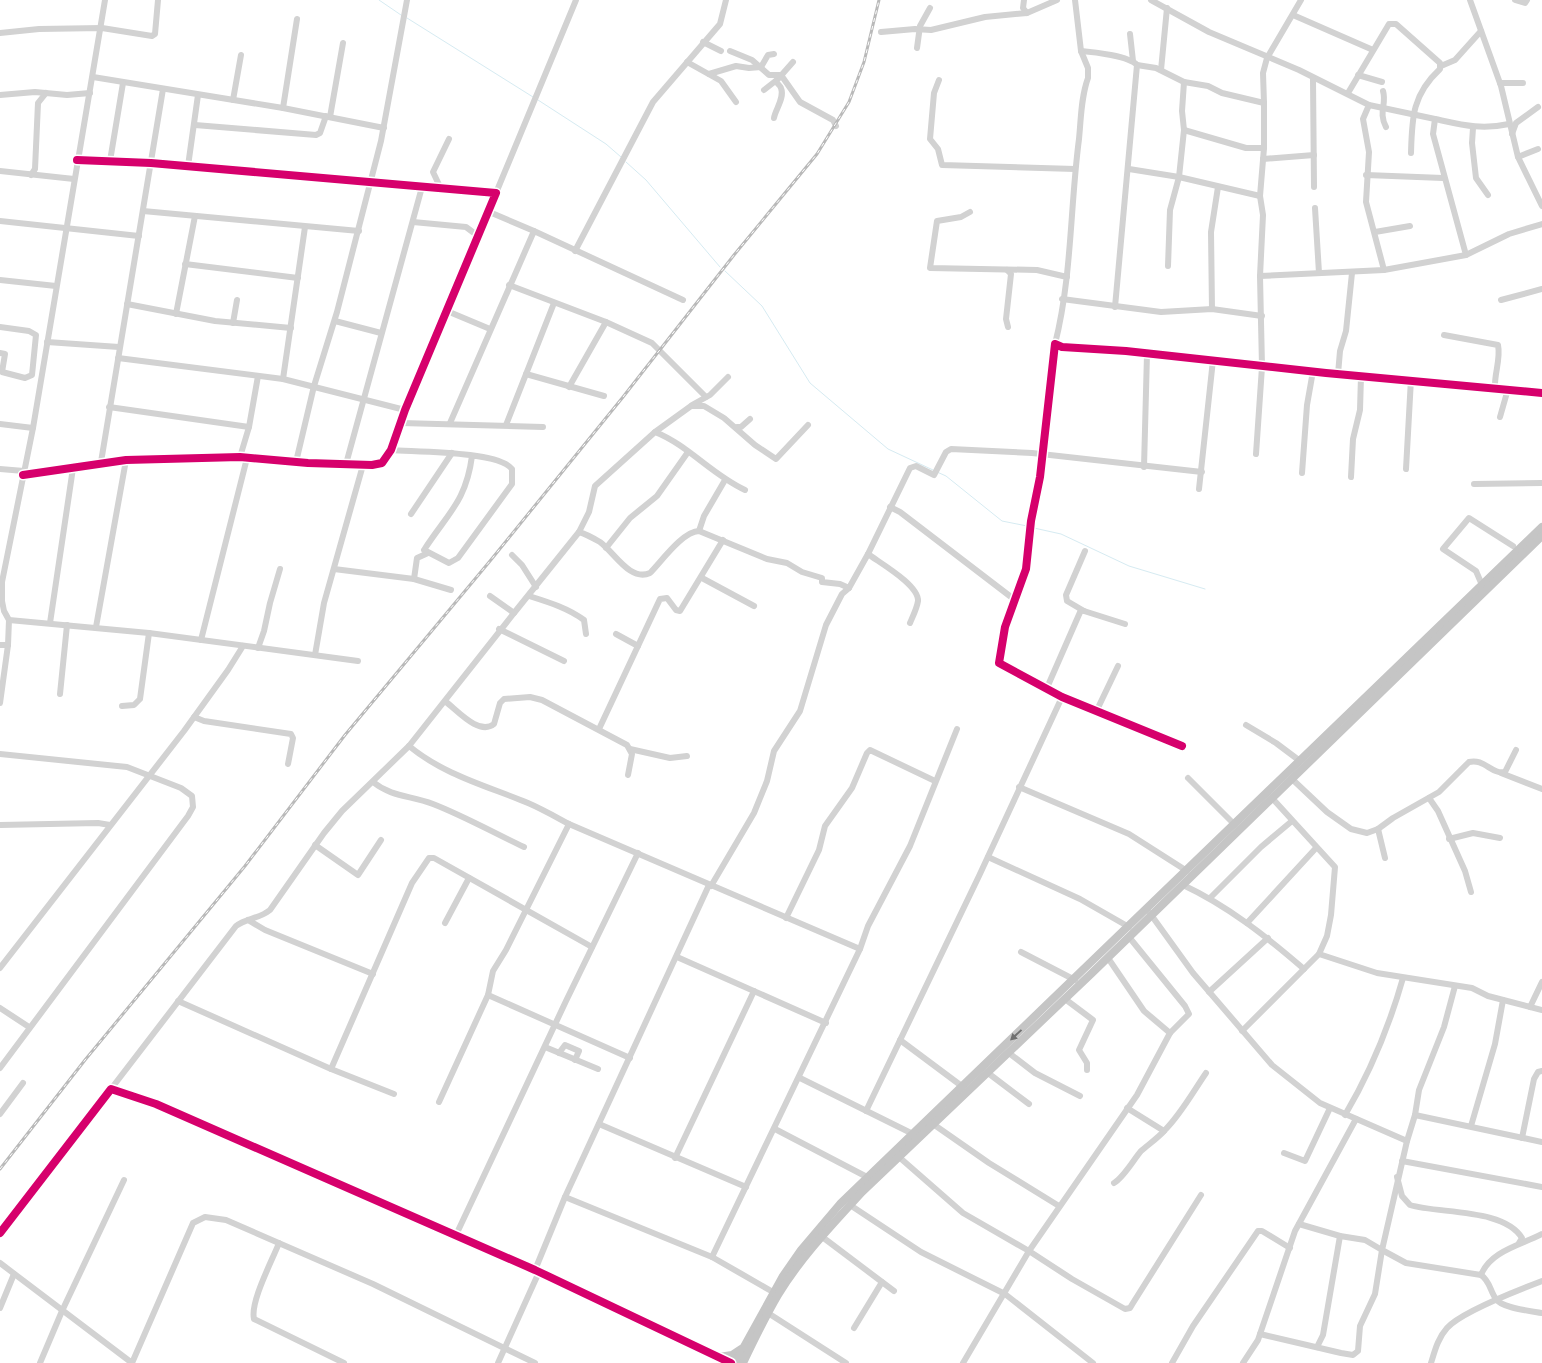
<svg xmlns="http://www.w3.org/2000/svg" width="1542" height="1363" font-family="'Golos Text',sans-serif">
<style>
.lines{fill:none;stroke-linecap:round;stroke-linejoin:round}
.stream{stroke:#d6ebf2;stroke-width:1}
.minor{stroke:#d2d2d2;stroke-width:6}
.major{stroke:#c5c5c5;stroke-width:8}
.rail-casing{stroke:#b9b9b9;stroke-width:3}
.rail{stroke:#fff;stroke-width:1;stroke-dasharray:4;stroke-linecap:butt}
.cycleway-casing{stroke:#fff;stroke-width:11}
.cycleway{stroke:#d6006c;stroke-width:8}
.oneway{fill:#717171}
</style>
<rect width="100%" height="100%" fill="#fff"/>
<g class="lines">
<g class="stream">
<polyline points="379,0 401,15"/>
<polyline points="407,18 533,97"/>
<polyline points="538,100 606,144 621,157"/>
<polyline points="626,162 646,180 720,267"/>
<polyline points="725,271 762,306 810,383 888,449 933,470"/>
<polyline points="937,472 946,476 1002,521 1027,526"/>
<polyline points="1034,528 1061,534 1129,566 1205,589"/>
</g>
<g class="minor">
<polyline points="1024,0 1023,8 1027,13"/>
<polyline points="1151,0 1209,32 1299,70 1369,105 1435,119 1433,134 1466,255 1509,234 1542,224"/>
<polyline points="1470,0 1501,86 1518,157 1542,206"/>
<polyline points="1515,0 1525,3 1527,0"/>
<polyline points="1293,15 1373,50"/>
<polyline points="881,32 915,29 931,30 985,17 1027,13 1057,0"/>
<polyline points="0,33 39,29 102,28 152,36 155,34 158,0"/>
<polyline points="1130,34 1133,61"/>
<polyline points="703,42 721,51"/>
<polyline points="917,48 920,26 930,8"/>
<polyline points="730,51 752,60 769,75 781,75 800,102 833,120 836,126"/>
<path d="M 1081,51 C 1094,52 1129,56 1137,65 L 1156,68 L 1184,82 L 1208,86 L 1222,93 L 1264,103 L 1263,73 L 1267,58 L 1301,0"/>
<polyline points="687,62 721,81 736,102"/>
<polyline points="1441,66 1455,60 1481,31"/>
<polyline points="1161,70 1167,8"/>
<polyline points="709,74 736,66 749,68 761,67 768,55 774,54"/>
<polyline points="1358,75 1382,82"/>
<polyline points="93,77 283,108 384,128"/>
<polyline points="1313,79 1314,187"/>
<polyline points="939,80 934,93 930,139 938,149 942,165 1075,169"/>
<polyline points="1500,83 1523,83"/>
<polyline points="764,90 778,79 793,62"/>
<path d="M 1383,91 C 1387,104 1378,112 1386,127"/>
<path d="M 1348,93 L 1389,24 L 1396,24 L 1440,63 L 1440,69 C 1412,95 1412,118 1411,153"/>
<polyline points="0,95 35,92 67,95 90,93"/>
<polyline points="233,100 241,55"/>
<polyline points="1369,105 1363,119 1369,152 1366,202 1384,270"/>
<polyline points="283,108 297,19"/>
<polyline points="330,117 343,43"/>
<path d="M 774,118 C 775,110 785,98 781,88 C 780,85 777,84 776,81"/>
<path d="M 1435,119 C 1463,125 1481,130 1509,124"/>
<polyline points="195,125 316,135 320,133 326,116"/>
<polyline points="1473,128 1472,143 1476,178 1488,195"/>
<polyline points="1184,130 1246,148 1264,148"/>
<polyline points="1512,134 1516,123 1538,107"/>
<polyline points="1518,157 1538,149"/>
<polyline points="1263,159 1314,155"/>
<polyline points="110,161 123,83"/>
<polyline points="188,166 198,95"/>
<polyline points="1129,169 1179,177 1260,196"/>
<polyline points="0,171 74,179"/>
<polyline points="31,175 35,169 38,103 46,93"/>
<polyline points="1366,175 1443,178"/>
<polyline points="441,189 433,172 449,139"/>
<polyline points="496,193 576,0"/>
<polyline points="1315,208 1319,273"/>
<polyline points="143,211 359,231"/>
<polyline points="487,211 534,231"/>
<polyline points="970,212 961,217 937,221 930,268 1037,270 1067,277"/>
<polyline points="0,221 139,236"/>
<polyline points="413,222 466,227 478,236"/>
<polyline points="1375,232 1410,226"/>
<polyline points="575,251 653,102 720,24 726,0"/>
<polyline points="185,264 298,278"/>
<polyline points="1168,266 1170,210 1179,177 1184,130 1182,111 1184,82"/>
<polyline points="1007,270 1011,274 1006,319 1008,327"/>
<polyline points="1260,276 1384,270 1466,255"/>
<polyline points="0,280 56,286"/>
<polyline points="509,285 606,322 652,343 706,397"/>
<polyline points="1062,299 1161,312 1212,309 1262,316"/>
<polyline points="1501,300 1542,289"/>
<polyline points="127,304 215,321 291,328"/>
<polyline points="1115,307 1137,65"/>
<polyline points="1212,309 1211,232 1218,187"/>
<polyline points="447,311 490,329"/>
<polyline points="176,314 195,216"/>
<polyline points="335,321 381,333"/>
<polyline points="233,323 237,300"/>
<polyline points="0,327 29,331 36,335 32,375 25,378 2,372 5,354 0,353"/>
<path d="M 1444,335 L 1498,345 C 1501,359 1494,374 1495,388"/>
<polyline points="47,342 119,347"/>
<path d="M 1055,344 C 1072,277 1070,207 1079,139 C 1081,119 1081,97 1088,78 L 1088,68 L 1081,51 L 1075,0"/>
<polyline points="118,358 283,379 405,410"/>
<polyline points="526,374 604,396"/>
<polyline points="1338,374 1340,351 1346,331 1352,273"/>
<polyline points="283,379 305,227"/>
<polyline points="569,387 606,322"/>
<polyline points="692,405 710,395 728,377"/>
<polyline points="109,407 249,427"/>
<polyline points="1500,417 1508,389"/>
<polyline points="401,423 543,427"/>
<polyline points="450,423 534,231 683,300"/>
<polyline points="0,424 33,428"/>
<polyline points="506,425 554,303"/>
<polyline points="737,427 741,427 750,419"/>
<polyline points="655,432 691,406 704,406 724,418 755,445 776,459 808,425"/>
<path d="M 391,450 C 415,452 498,451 512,469 L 512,484 L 458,558 L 449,563 L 424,550 C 447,514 466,502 472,456"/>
<polyline points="1256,454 1262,367 1260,276 1263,215 1260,196 1264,148 1264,103"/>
<polyline points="240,457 249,427 258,376"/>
<polyline points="101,462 163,89"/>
<polyline points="296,462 314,386 337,312 381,141 407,0"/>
<polyline points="346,464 422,187"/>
<polyline points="1144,467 1147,354"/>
<polyline points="0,469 24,471"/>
<polyline points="1406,469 1411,379"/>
<polyline points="1302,473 1307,405 1313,371"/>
<polyline points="23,475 126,460 240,457 308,463 372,465 382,463 391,450 405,410 496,193 151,163 77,160"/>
<polyline points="1351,477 1353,439 1360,410 1361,376"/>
<polyline points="1474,484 1542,483"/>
<polyline points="1199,489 1213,360"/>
<polyline points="890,507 900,512 1015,600"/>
<polyline points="411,514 452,453"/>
<polyline points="699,531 704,516 725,480"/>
<path d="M 579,532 C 586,534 593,538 600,542 C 614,552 630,582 650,573 C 661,562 683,531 699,531 L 767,559 L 787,563 L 802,572 L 822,578 L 822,582 L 840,584 L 849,588"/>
<polyline points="606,548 630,518 657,496 688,452"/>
<polyline points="1085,551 1066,595 1067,601 1084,611 1125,624"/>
<path d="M 868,554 C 880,563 919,585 918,601 C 917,608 913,616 910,623"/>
<polyline points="512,555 522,565 536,587"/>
<polyline points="334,569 414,579 451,590"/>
<polyline points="702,578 754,606"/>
<polyline points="414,579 417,558 428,553"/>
<polyline points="1482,585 1476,571 1443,549 1469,518 1513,546"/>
<path d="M 529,596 C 548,602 568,608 584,620 L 586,634"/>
<path d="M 514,613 L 579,532 L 589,512 L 595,486 L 655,432 C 688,445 712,475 745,490"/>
<polyline points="9,620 149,633 358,661"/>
<polyline points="50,623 73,468"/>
<polyline points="96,627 126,460"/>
<polyline points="499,629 564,661"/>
<polyline points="616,634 638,646"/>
<polyline points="201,640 247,458"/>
<polyline points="0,645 8,645"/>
<polyline points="258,648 264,631 270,603 280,569"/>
<polyline points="315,655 324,603 363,465"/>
<polyline points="1046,690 1081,610 1084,611"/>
<polyline points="60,694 67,625"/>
<path d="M 446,702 C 457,710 479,736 494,724 L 500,703 L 504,699 L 530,697 L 542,700 L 627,745 L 632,754 L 628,775"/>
<polyline points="0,703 8,645 9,620 4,611 2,601 2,582 33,428 105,0"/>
<polyline points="122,706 134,705 140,699 149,633"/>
<polyline points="1096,712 1118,666"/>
<polyline points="194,717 204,721 291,734 293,738 288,764"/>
<polyline points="1246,725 1276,743 1300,761"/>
<polyline points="599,729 660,599 667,598 676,610 680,611 723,540"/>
<path d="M 409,746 C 444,775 487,786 528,803 C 542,809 556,817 569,824 L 860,949 L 712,1257"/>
<polyline points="1182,746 1062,697 999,663 1005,627 1026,569 1031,521 1040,477 1055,344 1062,347 1126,351 1326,373 1542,393"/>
<polyline points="630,749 670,758 687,756"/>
<polyline points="0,754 127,767 181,788 192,796 193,807 188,816 0,1068"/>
<polyline points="1501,773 1542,789"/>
<polyline points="1188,778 1235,825"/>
<path d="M 1292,779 L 1327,812 L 1351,829 L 1367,833 L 1378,829 L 1393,818 L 1439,792 L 1469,762 C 1484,758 1492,775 1505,772 L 1516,750"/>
<path d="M 373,782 C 393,798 411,795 433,804 C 464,816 494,833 524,847"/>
<polyline points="1019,787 1129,834 1187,871"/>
<polyline points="1429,798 1438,811 1465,871 1471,892"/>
<polyline points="0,825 98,823 110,825"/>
<polyline points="1378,829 1385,858"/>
<polyline points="1449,839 1473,833 1500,838"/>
<polyline points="315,845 358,875 381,840"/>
<polyline points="988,857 1080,899 1129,927"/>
<path d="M 1183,885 C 1228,906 1267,937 1304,969"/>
<polyline points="711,886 754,813 767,781 774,751 800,711 826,625 842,594 849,588 868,554 910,468 916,466 934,475 946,452 951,449 1032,453 1202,472"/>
<polyline points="1210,898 1261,847 1292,821"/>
<polyline points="1149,912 1193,973 1272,1065 1320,1103 1407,1141 1415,1115 1542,1142"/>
<polyline points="786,918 819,850 825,826 852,788 867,753 870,750 935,781"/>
<polyline points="248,920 265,930 373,974"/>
<polyline points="445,923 469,878"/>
<polyline points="1247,923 1316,848"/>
<polyline points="860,949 868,926 910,846 957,729"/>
<polyline points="1021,952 1075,980"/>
<polyline points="1319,954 1377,973 1472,988 1488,996 1542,1010"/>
<polyline points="677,957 826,1023"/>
<polyline points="1108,958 1144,1011 1170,1033"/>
<polyline points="0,968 184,731 228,670 243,646"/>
<polyline points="1209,992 1268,938"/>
<polyline points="488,995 493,971 506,950 569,824"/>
<polyline points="1065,999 1093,1020 1079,1050 1087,1063 1087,1070"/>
<polyline points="178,1001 331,1069 394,1094"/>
<polyline points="1530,1007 1542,982"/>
<polyline points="0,1008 29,1027"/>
<polyline points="1242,1031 1319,954 1327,936 1331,915 1335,867 1272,798"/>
<polyline points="900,1040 963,1087"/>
<polyline points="545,1047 598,1069"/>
<polyline points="559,1053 565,1045 579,1051 575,1060"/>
<polyline points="1009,1053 1035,1073 1080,1096"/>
<polyline points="331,1069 412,883 429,858 434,858 592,947"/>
<polyline points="988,1073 1029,1104"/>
<polyline points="800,1078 913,1134"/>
<path d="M 111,1089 L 236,926 C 246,918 259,919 270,910 L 324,833 L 342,811 L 409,746 L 514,613 L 490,596"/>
<polyline points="439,1102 488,995 630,1058"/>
<polyline points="1127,1108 1164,1131"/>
<polyline points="866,1111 979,876 1062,697"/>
<polyline points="0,1114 23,1083"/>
<path d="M 1345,1115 C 1371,1071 1389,1027 1403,978"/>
<polyline points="1415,1115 1419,1090 1444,1027 1455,986"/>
<polyline points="599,1124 746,1187"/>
<polyline points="933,1124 989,1163 1059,1206"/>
<polyline points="1471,1126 1495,1044 1503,1000"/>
<polyline points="775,1129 867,1177"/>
<polyline points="1522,1138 1534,1079 1538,1072 1542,1071"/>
<path d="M 1407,1141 L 1382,1250 L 1406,1263 L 1481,1275 C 1490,1281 1490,1291 1496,1299 C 1501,1308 1531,1311 1542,1313"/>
<polyline points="1284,1153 1305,1161 1330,1108"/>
<polyline points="899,1157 963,1213 1029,1251 1072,1279 1125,1309 1130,1308 1133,1303 1201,1195"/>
<polyline points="675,1158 754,991"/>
<polyline points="1402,1161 1542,1187"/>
<path d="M 1397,1177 L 1402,1196 L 1410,1205 C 1439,1214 1504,1208 1522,1238 L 1519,1243"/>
<path d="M 1114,1183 C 1124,1177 1134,1159 1141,1151 C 1149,1144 1158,1138 1165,1130 C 1181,1114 1193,1092 1206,1073"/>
<polyline points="565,1197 712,1257 773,1292"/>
<polyline points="850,1205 921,1252 1005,1294 1093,1363"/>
<polyline points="1299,1224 1340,1236 1323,1335 1317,1347"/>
<polyline points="0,1233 111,1089 156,1104 535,1270 731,1363"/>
<polyline points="456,1235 566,1001 638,853"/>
<polyline points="821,1236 894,1291"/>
<path d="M 279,1243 C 272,1261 250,1302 254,1319 L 344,1363"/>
<polyline points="0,1263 132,1363 193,1223 205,1217 226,1220 373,1284 535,1363"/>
<polyline points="535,1270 565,1197 709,885"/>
<path d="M 1481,1275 C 1490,1251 1521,1245 1542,1234"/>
<polyline points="0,1308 14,1274"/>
<polyline points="768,1313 846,1363"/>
<polyline points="854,1328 882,1282"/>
<polyline points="1260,1334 1341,1353 1353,1355 1358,1351 1360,1326 1375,1294 1382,1250 1365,1240 1340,1236"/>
<polyline points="40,1363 62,1311 124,1180"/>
<polyline points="498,1363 539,1272"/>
<polyline points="963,1363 1029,1251 1137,1095 1170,1033 1189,1014 1185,1006 1129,937"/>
<polyline points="1172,1363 1193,1326 1258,1231 1262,1231 1290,1248"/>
<polyline points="1243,1363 1258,1340 1295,1231 1356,1119"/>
<path d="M 1431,1363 C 1435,1350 1438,1338 1447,1328 C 1461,1312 1521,1289 1542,1281"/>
</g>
<g class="major">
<polyline points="719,1357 732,1355 741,1349"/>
<polyline points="735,1363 783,1276 801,1250 840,1204 1542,527"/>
<path d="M 743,1363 C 754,1340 765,1317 778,1295 C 801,1257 832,1225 862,1192 L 1092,973 L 1542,536"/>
</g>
<g class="rail-casing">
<polyline id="rail" points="0,1169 85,1060 245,866 345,735 490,561 623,397 734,255 817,154 849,102 864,62 879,0"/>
</g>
<use href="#rail" class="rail"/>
<g class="cycleway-casing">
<g id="cycleway">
<polyline points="23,475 126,460 240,457 308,463 372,465 382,463 391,450 405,410 496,193 151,163 77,160"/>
<polyline points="1182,746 1062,697 999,663 1005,627 1026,569 1031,521 1040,477 1055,344 1062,347 1126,351 1326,373 1542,393"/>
<polyline points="0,1233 111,1089 156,1104 535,1270 731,1363"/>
</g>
</g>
<use href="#cycleway" class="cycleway"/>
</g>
<defs><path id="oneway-solid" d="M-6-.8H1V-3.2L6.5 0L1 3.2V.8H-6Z" transform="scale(1.25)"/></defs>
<use class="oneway" href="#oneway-solid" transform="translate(1016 1035) rotate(137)"/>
</svg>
